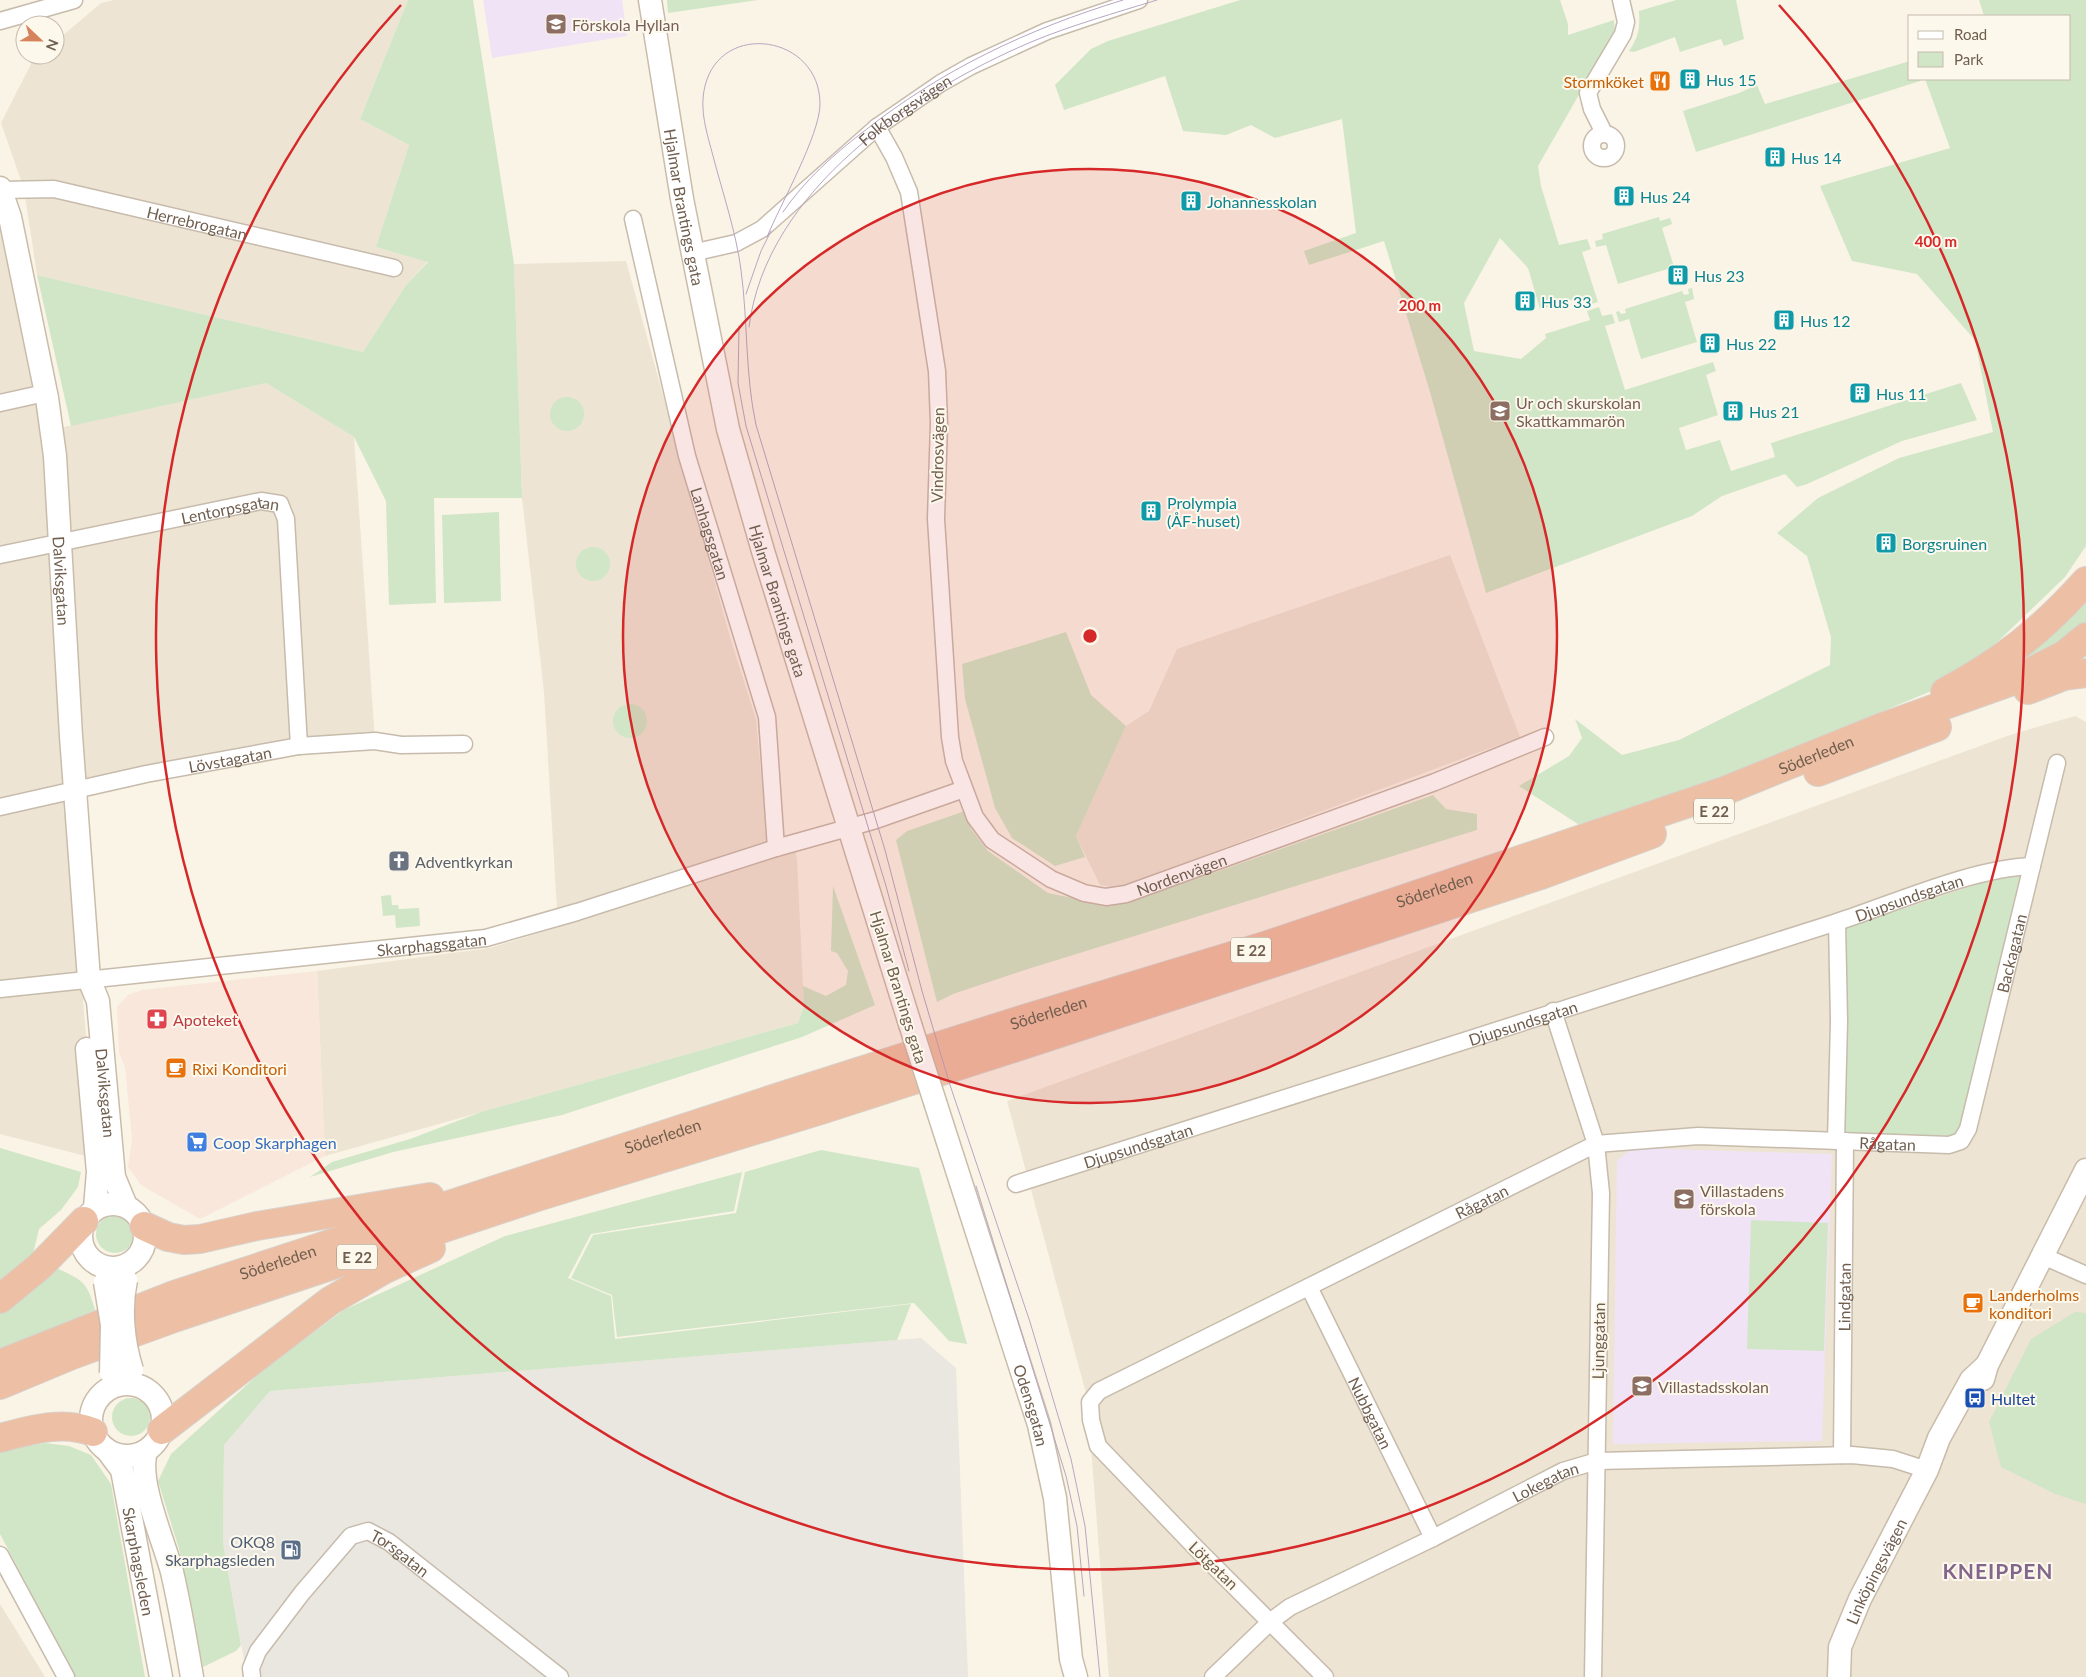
<svg xmlns="http://www.w3.org/2000/svg" width="2086" height="1677" font-family="Lato,sans-serif">
<style>
.residential{fill:#ede4d3}
.commercial{fill:#f9e7db}
.industrial{fill:#eae6e0}
.education{fill:#f1e3f6}
.green{fill:#d0e6c7}
.lines{fill:none;stroke-linecap:round;stroke-linejoin:round}
.street-casing{stroke:#c7bbac;stroke-width:19}
.secondary-casing{stroke:#cabcaa;stroke-width:25}
.highway-casing{stroke:#d7d2cd;stroke-width:30}
.street{stroke:#fff;stroke-width:16}
.secondary{stroke:#fff;stroke-width:22}
.highway{stroke:#edbfa4;stroke-width:28}
.tram{stroke:#b8a6c2;stroke-width:1}
.secondary-bridge-casing{stroke:#cabcaa;stroke-width:25;stroke-linecap:butt}
.secondary-bridge{stroke:#fff;stroke-width:22}
.ring{fill:none;stroke:#d62828;stroke-width:2.5}
.labels{text-anchor:middle;dominant-baseline:central;stroke-width:4;stroke-linejoin:round;paint-order:stroke}
.shield{fill:#fdf8ec;stroke:#9a8c7d;stroke-width:1}
.shield-label{font-size:15px;font-weight:bold;fill:#705e4e}
.education-label{font-size:16px;fill:#785e54;stroke:#fdf8ec;text-anchor:start}
.culture-label{font-size:16px;fill:#0d838f;stroke:#fdf8ec;text-anchor:start}
.food-label{font-size:16px;fill:#c56008;stroke:#fdf8ec;text-anchor:start}
.street-label{font-size:16px;fill:#705e4e;stroke:#fdf8ec}
.worship-label{font-size:16px;fill:#5b616d;stroke:#fdf8ec;text-anchor:start}
.health-label{font-size:16px;fill:#be3a42;stroke:#fdf8ec;text-anchor:start}
.shop-label{font-size:16px;fill:#366cbe;stroke:#fdf8ec;text-anchor:start}
.transit-label{font-size:16px;fill:#164399;stroke:#fdf8ec;text-anchor:start}
.service-label{font-size:16px;fill:#4e5e75;stroke:#fdf8ec;text-anchor:end}
.district-label{font-size:21px;font-weight:bold;letter-spacing:1px;fill:#83668c;stroke:#fdf8ec}
.centre{fill:#d62828;stroke:#fdf8ec;stroke-width:2.5}
.ring-label{font-size:15px;text-anchor:middle;font-weight:bold;fill:#d62828;stroke:#fdf8ec;stroke-width:4;stroke-linejoin:round;paint-order:stroke}
</style>
<rect width="100%" height="100%" fill="#faf4e6"/>
<g class="residential">
<polygon points="114,0 408,0 360,119 409,145 376,247 428,261 406,285 363,352 37,275 24,189 1,123 32,62 40,55 55,55 55,42 101,3"/>
<polygon points="0,190 53,440 64,427 266,383 354,437 375,741 75,791 89,979 83,1001 97,1159 0,1134"/>
<polygon points="626,261 730,637 756,719 766,826 794,841 797,860 804,1006 798,1023 325,1156 317,971 490,948 558,927 544,692 522,498 514,264"/>
<polygon points="1450,555 1520,737 1117,888 1100,885 1076,836 1126,726 1149,711 1177,649"/>
<polygon points="2075,716 2086,722 2086,1677 1109,1677 1087,1397 1007,1101 2010,735"/>
<polygon points="0,1604 45,1677 0,1677"/>
</g>
<polygon class="commercial" points="317,971 325,1156 200,1219 141,1185 128,1167 132,1139 125,1067 119,1053 117,1007 128,995 142,990"/>
<polygon class="industrial" points="921,1338 956,1368 968,1677 247,1677 223,1543 224,1445 270,1391"/>
<g class="education">
<polygon points="483,0 622,0 627,36 492,58"/>
<polygon points="1633,1148 1832,1154 1822,1441 1613,1444 1617,1160"/>
</g>
<g class="green">
<polygon points="408,0 473,0 514,264 522,498 434,498 436,603 389,605 386,501 354,437 266,383 71,426 37,275 363,352 406,285 428,262 376,247 409,145 360,119"/>
<polygon points="667,0 758,0 668,13"/>
<polygon points="1240,0 1560,0 1568,24 1568,35 1614,20 1615,32 1538,166 1541,186 1559,245 1587,239 1591,249 1582,252 1598,302 1585,306 1582,297 1540,309 1528,268 1500,238 1464,303 1474,351 1521,359 1546,338 1545,334 1590,320 1587,311 1599,307 1602,316 1612,314 1615,323 1605,326 1625,390 1713,362 1716,371 1706,375 1718,415 1679,428 1686,450 1720,440 1731,471 1775,457 1771,443 1961,383 1977,420 1902,441 1807,484 1797,487 1785,474 1722,496 1692,516 1486,593 1430,392 1384,241 1309,265 1304,251 1356,233 1342,119 1275,138 1251,125 1226,135 1183,131 1165,76 1064,110 1055,85 1091,49 1108,41"/>
<path d="M 1676,0 L 1736,0 L 1744,39 L 1724,46 L 1721,39 L 1680,52 L 1675,37 L 1634,52 L 1629,51 C 1639,37 1640,27 1639,11 Z"/>
<polygon points="1979,0 2086,0 2086,546 2065,577 1958,680 1697,788 1581,826 1519,786 1569,756 1582,738 1575,719 1622,755 1679,740 1830,665 1831,637 1807,556 1777,533 1818,498 1899,458 1993,432 1975,340 1917,274 1852,261 1820,186 1950,148 1925,79 2070,79 2070,16 1984,16"/>
<polygon points="1910,61 1910,79 1921,79 1920,81 1696,152 1683,111 1739,93 1757,85 1765,104"/>
<polygon points="1659,217 1660,221 1670,218 1672,224 1662,228 1674,267 1618,284 1606,245 1596,247 1595,241 1603,239 1602,234"/>
<polygon points="1692,288 1694,299 1685,302 1697,342 1641,359 1629,319 1619,322 1616,312 1619,311 1621,314 1626,313 1625,309 1682,291 1684,295 1689,294 1688,289"/>
<circle cx="567" cy="414" r="17"/>
<polygon points="499,512 501,601 444,603 442,515"/>
<circle cx="593" cy="564" r="17"/>
<polygon points="2086,592 2086,625 2044,657 1986,675"/>
<polygon points="1066,632 1091,695 1126,726 1076,836 1085,857 1055,866 1012,838 995,808 965,699 962,664"/>
<circle cx="630" cy="721" r="17"/>
<polygon points="1433,795 1446,809 1477,814 1477,830 1028,969 953,994 937,1002 896,840 907,831 965,811 971,829 988,851 1048,893 1111,906 1216,872"/>
<polygon points="2021,870 1962,1136 1844,1133 1845,928"/>
<polygon points="833,886 875,1005 802,1037 562,1115 393,1152 310,1177 332,1162 410,1139 481,1112 798,1023 804,1006 803,986 826,996 846,985 848,971 837,953 831,951"/>
<polygon points="391,895 392,905 398,905 399,909 419,908 420,926 396,928 395,915 383,916 381,896"/>
<polygon points="0,1148 81,1172 78,1187 61,1210 39,1229 32,1258 0,1285"/>
<polygon points="821,1150 919,1168 967,1344 949,1341 914,1303 617,1337 612,1295 571,1278 593,1235 736,1213 745,1172"/>
<polygon points="742,1172 734,1211 591,1234 568,1278 611,1296 615,1339 911,1304 897,1340 270,1391 224,1445 223,1543 241,1645 236,1651 203,1667 179,1549 158,1481 171,1454 263,1370 344,1310 505,1236"/>
<circle cx="115" cy="1234" r="19"/>
<polygon points="1751,1220 1828,1223 1824,1351 1747,1349"/>
<path d="M 56,1268 C 83,1280 87,1282 95,1310 L 0,1353 L 0,1312 Z"/>
<polygon points="2075,1312 2086,1313 2086,1504 2055,1494 2001,1467 1989,1422 2031,1339"/>
<circle cx="131" cy="1417" r="19"/>
<polygon points="45,1443 69,1446 91,1455 111,1484 145,1677 75,1677 0,1534 0,1451"/>
</g>
<g class="lines">
<g class="street-casing">
<g id="street">
<polyline points="0,21 74,0"/>
<path id="s1" d="M 877,127 L 894,157 L 909,192 L 937,371 L 939,423 L 936,519 L 950,737 L 954,761 L 975,817 L 992,840 L 1051,879 L 1084,893 L 1106,897 L 1126,894 L 1435,782 L 1545,737"/>
<polyline points="1604,133 1592,109 1588,93 1623,34 1626,22 1621,0"/>
<circle cx="1604" cy="146" r="12"/>
<path id="s2" d="M 0,190 L 54,189 L 394,268"/>
<path id="s3" d="M 633,219 L 687,456 L 767,717 L 776,848"/>
<path id="s4" d="M 692,253 L 736,243 L 762,229 L 877,127 L 941,83 L 971,66 L 1047,31 L 1139,0"/>
<polyline points="0,403 45,393"/>
<path id="s5" d="M 0,555 L 261,501 L 280,504 L 286,519 L 299,746"/>
<path id="s6" d="M 0,807 L 146,774 L 299,746 L 375,741 L 401,745 L 464,744"/>
<path id="s7" d="M 0,989 L 486,938 L 577,912 L 776,848 L 876,820 L 964,789"/>
<polyline points="1553,1011 1596,1144 1601,1193 1593,1677"/>
<polyline points="1836,1141 1839,1021 1837,922"/>
<path id="s8" d="M 1016,1184 L 1837,922 C 1895,903 1973,868 2032,866"/>
<polyline points="2043,1256 2086,1275"/>
<path id="s9" d="M 1309,1287 L 1433,1538"/>
<path id="s10" d="M 1842,1455 L 1845,1141"/>
<polyline points="0,1555 66,1677"/>
<path id="s11" d="M 252,1677 L 251,1668 L 258,1651 L 302,1593 L 351,1536 L 368,1531 L 389,1542 L 560,1677"/>
<path id="s12" d="M 1213,1677 L 1271,1621 L 1290,1607 L 1433,1538 L 1563,1471 L 1597,1461 L 1852,1455 L 1893,1459 L 1927,1470"/>
<path id="s13" d="M 1325,1677 L 1196,1548 L 1098,1446 L 1091,1420 L 1090,1402 L 1099,1391 L 1596,1144 L 1698,1136 L 1949,1145 L 1961,1141 L 1968,1129 L 2057,763"/>
</g>
</g>
<g class="secondary-casing">
<g id="secondary">
<path id="s14" d="M 650,0 L 682,199 L 728,429 L 763,551 L 910,1024"/>
<path id="s15" d="M 0,188 L 10,217 L 47,398 L 55,456 L 71,736 L 89,979 L 98,1001 L 114,1177 L 126,1206"/>
<polyline points="87,1049 98,1172 95,1208"/>
<path id="s16" d="M 936,1105 L 1039,1425 L 1055,1498 L 1071,1659 L 1076,1677"/>
<circle cx="113" cy="1236" r="32"/>
<polyline points="1983,1379 1987,1365 2086,1170"/>
<circle cx="127" cy="1420" r="36"/>
<path id="s17" d="M 107,1450 L 122,1470 L 161,1677"/>
<path d="M 146,1451 C 137,1482 163,1538 172,1572 C 180,1606 186,1642 192,1677"/>
<path id="s18" d="M 1839,1677 L 1840,1647 L 1860,1599 L 1927,1470 L 1939,1438 L 1971,1380 L 1987,1365"/>
</g>
</g>
<g class="highway-casing">
<g id="highway">
<polyline points="2028,690 2064,676 2086,673"/>
<path d="M 1945,692 C 2004,660 2041,631 2086,581"/>
<polyline points="1818,772 1937,727"/>
<polyline points="144,1226 168,1237 184,1240 200,1239 257,1226 430,1197"/>
<polyline points="0,1299 40,1266 84,1221"/>
<path id="s19" d="M 0,1364 L 174,1295 L 779,1097 L 1021,1020 L 1268,945 L 1724,791 L 1880,728 L 2015,680 L 2064,655 L 2086,637"/>
<polyline points="0,1385 72,1355 177,1317 537,1197 824,1109 1029,1043 1541,875 1652,834"/>
<polyline points="162,1430 330,1301 385,1269 431,1248"/>
<path d="M 0,1438 C 31,1430 62,1420 93,1432"/>
</g>
</g>
<use href="#street" class="street"/>
<use href="#secondary" class="secondary"/>
<use href="#highway" class="highway"/>
<g class="tram">
<path d="M 783,212 C 804,181 833,155 863,132 C 941,70 1028,29 1123,0"/>
<path d="M 767,237 C 780,205 820,135 820,104 C 820,35 721,20 705,86 C 699,110 707,133 713,156 C 723,194 736,232 741,270 C 748,322 745,374 756,425 L 885,850 L 922,991 L 949,1082 L 1030,1322 L 1071,1459 L 1085,1526 L 1100,1677"/>
<polyline points="746,294 761,251 771,231"/>
<polyline points="739,326 738,383 746,426 886,886 909,971"/>
<path d="M 749,327 C 766,190 914,92 1031,42 C 1072,25 1115,13 1157,0"/>
<polyline points="976,1186 1066,1476 1077,1526 1084,1596"/>
</g>
<g class="secondary-bridge-casing">
<g id="secondary-bridge">
<polyline points="910,1024 936,1105"/>
<path d="M 126,1280 C 120,1309 123,1342 132,1370"/>
<polyline points="105,1282 112,1325 111,1373"/>
</g>
</g>
<use href="#secondary-bridge" class="secondary-bridge"/>
</g>
<circle cx="1090" cy="636" r="467" fill="#d62828" fill-opacity=".12"/>
<g class="ring">
<circle cx="1090" cy="636" r="467"/>
<path d="M1779 5A934 934 0 1 1 401 5"/>
</g>
<defs>
<g id="school-square" transform="scale(1.125)"><rect x="-9" y="-9" width="18" height="18" rx="4" fill="#8d6e63" stroke="#fdf8ec"/><path d="M0-5L7-2L0 1L-7-2ZM-4 1L0 2.5L4 1V4Q0 6-4 4Z" fill="#fff"/></g>
<g id="building-square" transform="scale(1.125)"><rect x="-9" y="-9" width="18" height="18" rx="4" fill="#0f9aa8" stroke="#fdf8ec"/><path d="M-4-6H4V6H1V3H-1V6H-4ZM-2.5-4.3h1.7v1.8h-1.7ZM.8-4.3h1.7v1.8H.8ZM-2.5-1h1.7V.8h-1.7ZM.8-1h1.7V.8H.8Z" fill="#fff"/></g>
<g id="restaurant-square" transform="scale(1.125)"><rect x="-9" y="-9" width="18" height="18" rx="4" fill="#e8710a" stroke="#fdf8ec"/><path d="M-5-6h1v4h1v-4h1v4h1v-4h1v5L-1.5 .5V6h-2V.5L-5-1ZM5-6V6H3V1.5H1.5Q1.5-4 5-6Z" fill="#fff"/></g>
<g id="church-square" transform="scale(1.125)"><rect x="-9" y="-9" width="18" height="18" rx="4" fill="#6b7280" stroke="#fdf8ec"/><path d="M-1.2-6h2.4v3.5h3.3v2.4h-3.3V6h-2.4V-.1h-3.3v-2.4h3.3Z" fill="#fff"/></g>
<g id="pharmacy-square" transform="scale(1.125)"><rect x="-9" y="-9" width="18" height="18" rx="4" fill="#e0444e" stroke="#fdf8ec"/><path d="M-2-6h4v4h4v4h-4v4h-4v-4h-4v-4h4Z" fill="#fff"/></g>
<g id="cafe-square" transform="scale(1.125)"><rect x="-9" y="-9" width="18" height="18" rx="4" fill="#e8710a" stroke="#fdf8ec"/><path d="M-5.5-4.5H6V0H3Q3 3.5 0 3.5H-2.5Q-5.5 3.5-5.5 0ZM3-3.2v2h1.7v-2ZM-6 4.5H4V6H-6Z" fill="#fff"/></g>
<g id="supermarket-square" transform="scale(1.125)"><rect x="-9" y="-9" width="18" height="18" rx="4" fill="#3f7fe0" stroke="#fdf8ec"/><path d="M-6-5.5h2.5l.6 2H6L4.5 2H-2.5L-4.4-4H-6ZM-1.5 3.2a1.3 1.3 0 1 0 .1 0ZM3 3.2a1.3 1.3 0 1 0 .1 0Z" fill="#fff"/></g>
<g id="bus-square" transform="scale(1.125)"><rect x="-9" y="-9" width="18" height="18" rx="4" fill="#1a4fb4" stroke="#fdf8ec"/><path d="M-5-6H5V4H4V6H2V4H-2V6H-4V4H-5ZM-3.5-4V0h7V-4ZM-3.5 1.2v1.5H-2V1.2ZM2 1.2v1.5H3.5V1.2Z" fill="#fff"/></g>
<g id="fuel-square" transform="scale(1.125)"><rect x="-9" y="-9" width="18" height="18" rx="4" fill="#5c6f8a" stroke="#fdf8ec"/><path d="M-5.5-6h7V0h2V4h1.3V-2.5L3-4.5l.8-.8L6-3V5H2.5V1h-1V6h-7ZM-4.2-4.7v3.2H.2V-4.7Z" fill="#fff"/></g>
</defs>
<g fill-rule="evenodd">
<use href="#school-square" x="556" y="24"/>
<use href="#building-square" x="1690" y="79"/>
<use href="#restaurant-square" x="1660" y="81"/>
<use href="#building-square" x="1775" y="157"/>
<use href="#building-square" x="1624" y="196"/>
<use href="#building-square" x="1191" y="201"/>
<use href="#building-square" x="1678" y="275"/>
<use href="#building-square" x="1525" y="301"/>
<use href="#building-square" x="1784" y="320"/>
<use href="#building-square" x="1710" y="343"/>
<use href="#building-square" x="1860" y="393"/>
<use href="#school-square" x="1500" y="411"/>
<use href="#building-square" x="1733" y="411"/>
<use href="#building-square" x="1151" y="511"/>
<use href="#building-square" x="1886" y="543"/>
<use href="#church-square" x="399" y="861"/>
<use href="#pharmacy-square" x="157" y="1019"/>
<use href="#cafe-square" x="176" y="1068"/>
<use href="#supermarket-square" x="197" y="1142"/>
<use href="#school-square" x="1684" y="1199"/>
<use href="#cafe-square" x="1973" y="1303"/>
<use href="#school-square" x="1642" y="1386"/>
<use href="#bus-square" x="1975" y="1398"/>
<use href="#fuel-square" x="291" y="1550"/>
</g>
<g class="labels">
<g class="shield">
<rect x="1694" y="798.5" width="40" height="25" rx="4"/>
<rect x="1231" y="937.5" width="40" height="25" rx="4"/>
<rect x="337" y="1244.5" width="40" height="25" rx="4"/>
</g>
<g class="shield-label">
<text x="1714" y="811">E 22</text>
<text x="1251" y="950">E 22</text>
<text x="357" y="1257">E 22</text>
</g>
<g class="education-label">
<text x="572" y="24">Förskola Hyllan</text>
<text x="1516" y="402">Ur och skurskolan<tspan x="1516" dy="18">Skattkammarön</tspan></text>
<text x="1700" y="1190">Villastadens<tspan x="1700" dy="18">förskola</tspan></text>
<text x="1658" y="1386">Villastadsskolan</text>
</g>
<g class="culture-label">
<text x="1706" y="79">Hus 15</text>
<text x="1791" y="157">Hus 14</text>
<text x="1640" y="196">Hus 24</text>
<text x="1207" y="201">Johannesskolan</text>
<text x="1694" y="275">Hus 23</text>
<text x="1541" y="301">Hus 33</text>
<text x="1800" y="320">Hus 12</text>
<text x="1726" y="343">Hus 22</text>
<text x="1876" y="393">Hus 11</text>
<text x="1749" y="411">Hus 21</text>
<text x="1167" y="502">Prolympia<tspan x="1167" dy="18">(ÅF-huset)</tspan></text>
<text x="1902" y="543">Borgsruinen</text>
</g>
<g class="food-label">
<text x="1644" y="81" text-anchor="end">Stormköket</text>
<text x="192" y="1068">Rixi Konditori</text>
<text x="1989" y="1294">Landerholms<tspan x="1989" dy="18">konditori</tspan></text>
</g>
<g class="street-label">
<text stroke="none"><textPath href="#s4" startOffset="261">Folkborgsvägen</textPath></text>
<text stroke="none"><textPath href="#s14" startOffset="210">Hjalmar Brantings gata</textPath></text>
<text stroke="none"><textPath href="#s2" startOffset="201">Herrebrogatan</textPath></text>
<text transform="translate(937 455) rotate(-89)">Vindrosvägen</text>
<text stroke="none"><textPath href="#s5" startOffset="235">Lentorpsgatan</textPath></text>
<text stroke="none"><textPath href="#s3" startOffset="324">Lanhagsgatan</textPath></text>
<text stroke="none"><textPath href="#s15" startOffset="399">Dalviksgatan</textPath></text>
<text stroke="none"><textPath href="#s14" startOffset="615">Hjalmar Brantings gata</textPath></text>
<text stroke="none"><textPath href="#s19" startOffset="1916">Söderleden</textPath></text>
<text stroke="none"><textPath href="#s6" startOffset="235">Lövstagatan</textPath></text>
<text stroke="none"><textPath href="#s1" startOffset="941">Nordenvägen</textPath></text>
<text stroke="none"><textPath href="#s19" startOffset="1511">Söderleden</textPath></text>
<text stroke="none"><textPath href="#s8" startOffset="938">Djupsundsgatan</textPath></text>
<text stroke="none"><textPath href="#s7" startOffset="434">Skarphagsgatan</textPath></text>
<text stroke="none"><textPath href="#s13" startOffset="1499">Backagatan</textPath></text>
<text transform="translate(899 987) rotate(73)">Hjalmar Brantings gata</text>
<text stroke="none"><textPath href="#s19" startOffset="1106">Söderleden</textPath></text>
<text stroke="none"><textPath href="#s8" startOffset="532">Djupsundsgatan</textPath></text>
<text stroke="none"><textPath href="#s15" startOffset="914">Dalviksgatan</textPath></text>
<text stroke="none"><textPath href="#s19" startOffset="701">Söderleden</textPath></text>
<text stroke="none"><textPath href="#s13" startOffset="1230">Rågatan</textPath></text>
<text stroke="none"><textPath href="#s8" startOffset="128">Djupsundsgatan</textPath></text>
<text stroke="none"><textPath href="#s13" startOffset="810">Rågatan</textPath></text>
<text stroke="none"><textPath href="#s19" startOffset="296">Söderleden</textPath></text>
<text stroke="none"><textPath href="#s10" startOffset="158">Lindgatan</textPath></text>
<text transform="translate(1598 1341) rotate(-89)">Ljunggatan</text>
<text stroke="none"><textPath href="#s16" startOffset="315">Odensgatan</textPath></text>
<text stroke="none"><textPath href="#s9" startOffset="140">Nubbgatan</textPath></text>
<text stroke="none"><textPath href="#s12" startOffset="389">Lokegatan</textPath></text>
<text stroke="none"><textPath href="#s11" startOffset="232">Torsgatan</textPath></text>
<text stroke="none"><textPath href="#s17" startOffset="118">Skarphagsleden</textPath></text>
<text transform="translate(1214 1565) rotate(44)">Lötgatan</text>
<text stroke="none"><textPath href="#s18" startOffset="114">Linköpingsvägen</textPath></text>
</g>
<g class="worship-label">
<text x="415" y="861">Adventkyrkan</text>
</g>
<g class="health-label">
<text x="173" y="1019">Apoteket</text>
</g>
<g class="shop-label">
<text x="213" y="1142">Coop Skarphagen</text>
</g>
<g class="transit-label">
<text x="1991" y="1398">Hultet</text>
</g>
<g class="service-label">
<text x="275" y="1541">OKQ8<tspan x="275" dy="18">Skarphagsleden</tspan></text>
</g>
<g class="district-label">
<text x="1998" y="1570">KNEIPPEN</text>
</g>
</g>
<circle cx="1090" cy="636" r="8" class="centre"/>
<g class="ring-label">
<text x="1936" y="247">400 m</text>
<text x="1420" y="311">200 m</text>
</g>
<rect x="1908" y="15" width="162" height="65" fill="#fdf8ec" stroke="#c5baad"/>
<rect x="1918" y="31" width="25" height="8" fill="#ffffff" stroke="#c5baad"/>
<text x="1954" y="40" font-size="15" fill="#705e4e">Road</text>
<rect x="1918" y="52" width="25" height="15" fill="#d0e6c7" stroke="#c5baad"/>
<text x="1954" y="65" font-size="15" fill="#705e4e">Park</text>
<g transform="translate(40 40) rotate(112)"><circle r="24" fill="#fdf8ec" stroke="#c5baad"/>
<path d="M0-4L9 19L0 12L-9 19Z" fill="#d6825a"/>
<text y="-8" font-size="14" font-weight="bold" text-anchor="middle" fill="#705e4e">N</text>
</g>
</svg>
